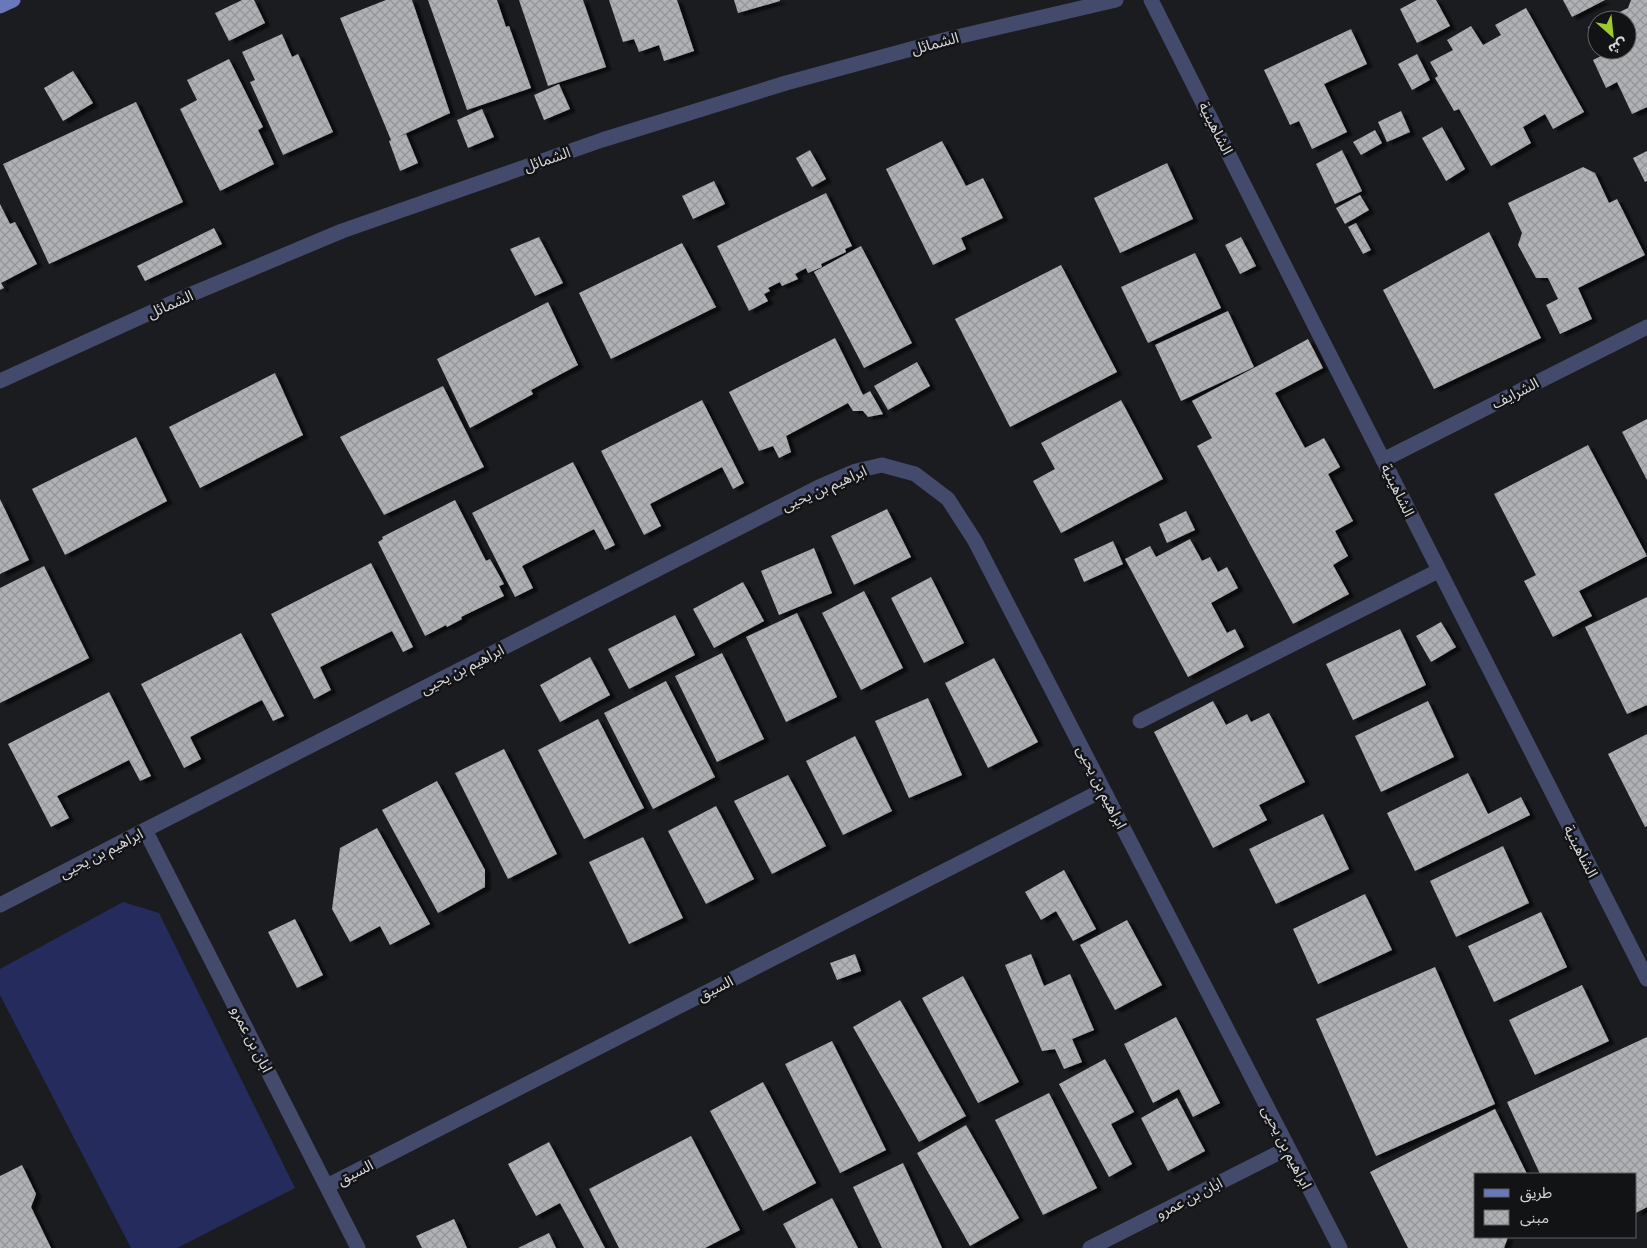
<svg xmlns="http://www.w3.org/2000/svg" width="1647" height="1248" font-family="'PT Sans Narrow','Noto Sans Arabic',sans-serif">
<style>
.garden{fill:#252c5d}
.building{fill:url(#building-cross-hatch);filter:url(#shadow)}
.lines{fill:none;stroke-linecap:round;stroke-linejoin:round}
.minor{stroke:#434a6b;stroke-width:15}
.major{stroke:#6a77ba;stroke-width:15}
.labels{text-anchor:middle;dominant-baseline:central;stroke-width:5;stroke-linejoin:round;paint-order:stroke}
.street-label{font-size:15px;fill:#d6d6d8;stroke:#121315}
</style>
<defs>
<pattern id="building-cross-hatch" width="8" height="8" patternUnits="userSpaceOnUse" patternTransform="scale(1.25)"><rect width="8" height="8" fill="#b0b1b5"/><path d="M0 0l8 8M0 8l8-8" fill="none" stroke="#949598"/></pattern>
<filter id="shadow"><feDropShadow dx="5.5" dy="3" stdDeviation="1" flood-color="#0009"/></filter>
</defs>
<rect width="100%" height="100%" fill="#1b1c1f"/>
<polygon class="garden" points="123,902 159,913 295,1188 177,1248 131,1248 0,995 0,969"/>
<g class="building">
<polygon points="242,0 254,0 265,23 229,41 215,13"/>
<polygon points="386,0 412,0 450,113 396,138 406,134 418,163 400,171 389,141 391,140 340,18"/>
<polygon points="428,0 497,0 506,27 509,26 531,88 467,110"/>
<polygon points="519,0 583,0 606,67 548,86"/>
<polygon points="609,0 677,0 694,51 664,61 659,45 639,52 634,39 623,42"/>
<polygon points="734,0 780,0 780,1 738,13"/>
<polygon points="1417,0 1436,0 1450,26 1417,43 1400,9"/>
<polygon points="1563,0 1605,0 1572,17"/>
<polygon points="1631,0 1647,0 1647,107 1632,114 1617,82 1606,88 1593,60 1601,56 1598,50 1627,50 1627,20 1603,20 1628,8"/>
<polygon points="1526,8 1584,112 1553,129 1545,114 1523,127 1531,143 1491,166 1459,109 1454,111 1435,78 1438,76 1430,62 1453,50 1447,40 1471,26 1483,45 1501,35 1495,25"/>
<polygon points="1597,23 1597,47 1588,27"/>
<polygon points="1351,29 1367,64 1324,84 1347,132 1312,149 1299,121 1290,125 1264,70"/>
<polygon points="282,34 292,57 298,54 333,132 283,155 250,82 255,80 242,52"/>
<polygon points="1417,54 1430,80 1412,90 1398,64"/>
<polygon points="229,59 263,127 258,130 274,164 220,191 180,109 197,100 187,80"/>
<polygon points="73,71 93,103 63,121 44,88"/>
<polygon points="559,84 570,109 544,120 534,95"/>
<polygon points="136,102 183,202 49,264 3,164"/>
<polygon points="482,109 494,137 468,148 457,120"/>
<polygon points="1401,111 1410,132 1387,142 1378,122"/>
<polygon points="1442,127 1465,169 1446,181 1422,138"/>
<polygon points="1375,130 1382,143 1361,155 1353,142"/>
<polygon points="942,141 966,186 983,178 1003,218 961,238 966,249 933,265 886,169"/>
<polygon points="810,150 826,179 812,187 796,158"/>
<polygon points="1342,150 1362,191 1335,204 1316,164"/>
<polygon points="1647,151 1647,181 1645,182 1633,158"/>
<polygon points="1167,163 1193,219 1120,253 1094,198"/>
<polygon points="1583,167 1595,173 1609,203 1617,199 1645,255 1578,288 1592,319 1560,334 1546,305 1558,299 1548,278 1536,278 1518,245 1522,233 1508,203"/>
<polygon points="714,181 725,204 693,219 682,196"/>
<polygon points="826,193 852,246 845,249 846,252 821,264 822,267 808,273 806,268 795,274 798,279 782,286 780,282 768,288 770,291 764,294 768,301 749,311 717,246"/>
<polygon points="1360,195 1369,210 1345,224 1336,208"/>
<polygon points="0,204 10,224 15,222 37,264 1,283 4,288 0,290"/>
<polygon points="1356,223 1371,250 1363,254 1348,227"/>
<polygon points="214,228 222,244 145,281 137,266"/>
<polygon points="1489,232 1541,338 1434,389 1383,290"/>
<polygon points="539,237 563,283 535,296 510,249"/>
<polygon points="1241,237 1256,266 1240,274 1225,245"/>
<polygon points="682,243 716,307 611,359 579,293"/>
<polygon points="861,246 912,343 864,368 814,272"/>
<polygon points="1195,253 1221,308 1148,343 1121,287"/>
<polygon points="1061,265 1117,372 1010,427 955,319"/>
<polygon points="548,302 578,365 531,390 533,394 470,428 437,359"/>
<polygon points="1228,311 1254,367 1181,401 1155,345"/>
<polygon points="835,338 863,395 870,391 883,414 868,417 863,411 853,411 848,403 786,436 791,452 779,458 773,446 759,451 729,392"/>
<polygon points="1308,339 1323,368 1275,393 1305,448 1324,438 1340,467 1328,474 1353,521 1335,531 1348,556 1333,565 1349,594 1293,624 1197,446 1212,438 1192,401"/>
<polygon points="917,362 930,386 888,410 874,386"/>
<polygon points="275,373 303,435 200,488 169,427"/>
<polygon points="443,386 484,467 384,515 340,437"/>
<polygon points="702,400 744,483 733,489 722,467 650,504 661,526 644,535 601,451"/>
<polygon points="1121,400 1163,479 1061,533 1033,481 1055,469 1041,443"/>
<polygon points="1647,419 1647,480 1622,432"/>
<polygon points="136,437 167,501 65,555 32,489"/>
<polygon points="1588,445 1647,556 1579,591 1592,616 1553,637 1524,581 1536,575 1494,494"/>
<polygon points="573,462 615,545 605,550 594,529 522,566 533,588 515,597 472,513"/>
<polygon points="0,499 29,560 0,574"/>
<polygon points="455,500 486,561 490,559 504,584 499,586 504,596 461,617 462,619 447,627 446,625 425,636 378,542 383,539 382,537"/>
<polygon points="887,509 911,557 854,585 831,536"/>
<polygon points="1186,511 1195,530 1167,543 1159,524"/>
<polygon points="1190,539 1202,561 1210,557 1218,572 1227,567 1238,588 1211,603 1227,633 1235,629 1244,647 1188,677 1125,559 1150,546 1156,557"/>
<polygon points="1113,541 1123,564 1084,582 1074,559"/>
<polygon points="814,548 832,593 779,615 761,571"/>
<polygon points="371,563 413,647 403,652 392,631 320,667 331,690 314,699 271,614"/>
<polygon points="44,566 89,658 0,703 0,588"/>
<polygon points="931,577 964,643 924,663 891,598"/>
<polygon points="743,582 764,621 714,648 693,609"/>
<polygon points="864,591 903,668 861,690 822,613"/>
<polygon points="1647,597 1647,705 1627,714 1585,627"/>
<polygon points="797,613 837,697 786,722 746,637"/>
<polygon points="675,615 695,655 629,689 608,649"/>
<polygon points="1441,622 1456,647 1431,662 1416,636"/>
<polygon points="1400,629 1426,685 1353,720 1326,664"/>
<polygon points="241,633 284,716 273,721 262,700 190,737 201,759 184,768 141,684"/>
<polygon points="722,653 764,739 717,762 675,676"/>
<polygon points="590,657 610,695 560,722 540,685"/>
<polygon points="994,658 1038,742 988,768 945,683"/>
<polygon points="666,681 715,777 653,809 604,713"/>
<polygon points="109,692 151,776 140,781 129,760 57,796 69,818 51,827 8,744"/>
<polygon points="928,698 962,775 909,798 875,721"/>
<polygon points="1213,701 1226,725 1247,714 1251,722 1269,713 1305,782 1259,805 1267,820 1213,848 1154,732"/>
<polygon points="1428,701 1454,757 1381,792 1355,736"/>
<polygon points="598,719 644,808 584,839 538,750"/>
<polygon points="1647,734 1647,826 1645,827 1608,754"/>
<polygon points="855,736 892,811 843,835 806,761"/>
<polygon points="504,749 557,854 508,879 455,773"/>
<polygon points="1468,773 1488,814 1521,797 1530,815 1415,871 1387,813"/>
<polygon points="788,775 826,846 772,874 734,801"/>
<polygon points="437,781 485,870 485,887 438,913 382,810"/>
<polygon points="716,806 754,879 706,904 668,831"/>
<polygon points="1323,814 1349,869 1276,904 1249,849"/>
<polygon points="377,828 430,924 390,945 380,926 350,942 332,909 340,848"/>
<polygon points="643,837 683,918 629,944 589,862"/>
<polygon points="1503,846 1529,903 1456,937 1430,881"/>
<polygon points="1064,870 1096,929 1073,941 1056,911 1041,920 1025,892"/>
<polygon points="1365,894 1392,950 1318,984 1293,929"/>
<polygon points="1541,912 1567,967 1494,1002 1468,946"/>
<polygon points="295,919 323,975 297,988 268,932"/>
<polygon points="1127,920 1162,985 1115,1010 1080,945"/>
<polygon points="855,954 861,971 837,980 830,963"/>
<polygon points="1031,954 1044,986 1070,974 1094,1030 1072,1039 1082,1062 1064,1069 1055,1049 1042,1051 1005,965"/>
<polygon points="1435,967 1495,1104 1376,1156 1316,1019"/>
<polygon points="963,976 1019,1082 978,1103 922,998"/>
<polygon points="1582,985 1609,1041 1535,1075 1509,1020"/>
<polygon points="900,1000 966,1116 919,1142 853,1027"/>
<polygon points="1176,1017 1220,1103 1193,1117 1179,1089 1153,1103 1124,1044"/>
<polygon points="1647,1037 1647,1207 1636,1213 1636,1174 1540,1174 1507,1102"/>
<polygon points="832,1041 886,1150 840,1173 785,1064"/>
<polygon points="1105,1059 1134,1112 1111,1124 1132,1164 1109,1177 1059,1084"/>
<polygon points="763,1082 816,1183 763,1211 710,1111"/>
<polygon points="1049,1093 1097,1188 1043,1215 995,1120"/>
<polygon points="1177,1098 1205,1151 1168,1171 1141,1118"/>
<polygon points="1495,1109 1527,1174 1476,1174 1476,1237 1508,1237 1504,1248 1408,1248 1370,1172"/>
<polygon points="966,1125 1019,1218 970,1246 917,1153"/>
<polygon points="691,1136 740,1230 705,1248 619,1248 589,1189"/>
<polygon points="549,1142 605,1248 584,1248 560,1203 536,1216 508,1164"/>
<polygon points="903,1163 942,1248 882,1248 853,1187"/>
<polygon points="22,1165 36,1194 31,1207 51,1248 0,1248 0,1176"/>
<polygon points="832,1198 858,1248 796,1248 783,1224"/>
<polygon points="454,1219 467,1248 422,1248 416,1236"/>
<polygon points="549,1233 556,1248 518,1248"/>
</g>
<g class="lines">
<g class="minor">
<path d="M 1151,0 C 1315,327 1480,653 1647,979"/>
<polyline points="0,381 187,296 342,231 602,140 786,83 948,39 1116,0"/>
<polyline points="1383,460 1647,327"/>
<polyline points="1140,721 1438,571"/>
<polyline points="145,830 358,1248"/>
<polyline points="0,905 145,830 819,487 856,471 882,465 915,474 948,499 975,541 1340,1248"/>
<polyline points="327,1186 1103,790"/>
<polyline points="1090,1248 1288,1148"/>
</g>
<polyline class="major" points="0,6 13,0"/>
</g>
<g class="labels">
<g class="street-label">
<text transform="translate(935 43) rotate(-15)">الشمائل</text>
<text transform="translate(1216 128) rotate(63)">الشاهينية</text>
<text transform="translate(547 159) rotate(-19)">الشمائل</text>
<text transform="translate(170 304) rotate(-24)">الشمائل</text>
<text transform="translate(1515 393) rotate(-27)">الشرايف</text>
<text transform="translate(824 488) rotate(-24)">ابراهيم بن يحيى</text>
<text transform="translate(1398 490) rotate(64)">الشاهينية</text>
<text transform="translate(462 669) rotate(-27)">ابراهيم بن يحيى</text>
<text transform="translate(1102 787) rotate(63)">ابراهيم بن يحيى</text>
<text transform="translate(1581 851) rotate(63)">الشاهينية</text>
<text transform="translate(101 853) rotate(-27)">ابراهيم بن يحيى</text>
<text transform="translate(715 988) rotate(-27)">السيق</text>
<text transform="translate(252 1039) rotate(63)">ابان بن عمرو</text>
<text transform="translate(1287 1147) rotate(63)">ابراهيم بن يحيى</text>
<text transform="translate(355 1172) rotate(-27)">السيق</text>
<text transform="translate(1189 1198) rotate(-27)">ابان بن عمرو</text>
</g>
</g>
<rect x="1474" y="1173" width="162" height="65" fill="#121315" stroke="#606163"/>
<rect x="1484" y="1189" width="25" height="8" fill="#6a77ba" stroke="#606163"/>
<text x="1520" y="1198" font-size="15" fill="#d6d6d8">طريق</text>
<rect x="1484" y="1210" width="25" height="15" fill="url(#building-cross-hatch)" stroke="#606163"/>
<text x="1520" y="1223" font-size="15" fill="#d6d6d8">مبنى</text>
<g transform="translate(1612 35) rotate(153)"><circle r="24" fill="#121315" stroke="#606163"/>
<path d="M0-4L9 19L0 12L-9 19Z" fill="#9eca2f"/>
<text y="-8" font-size="14" font-weight="bold" text-anchor="middle" fill="#d6d6d8">ش</text>
</g>
</svg>
